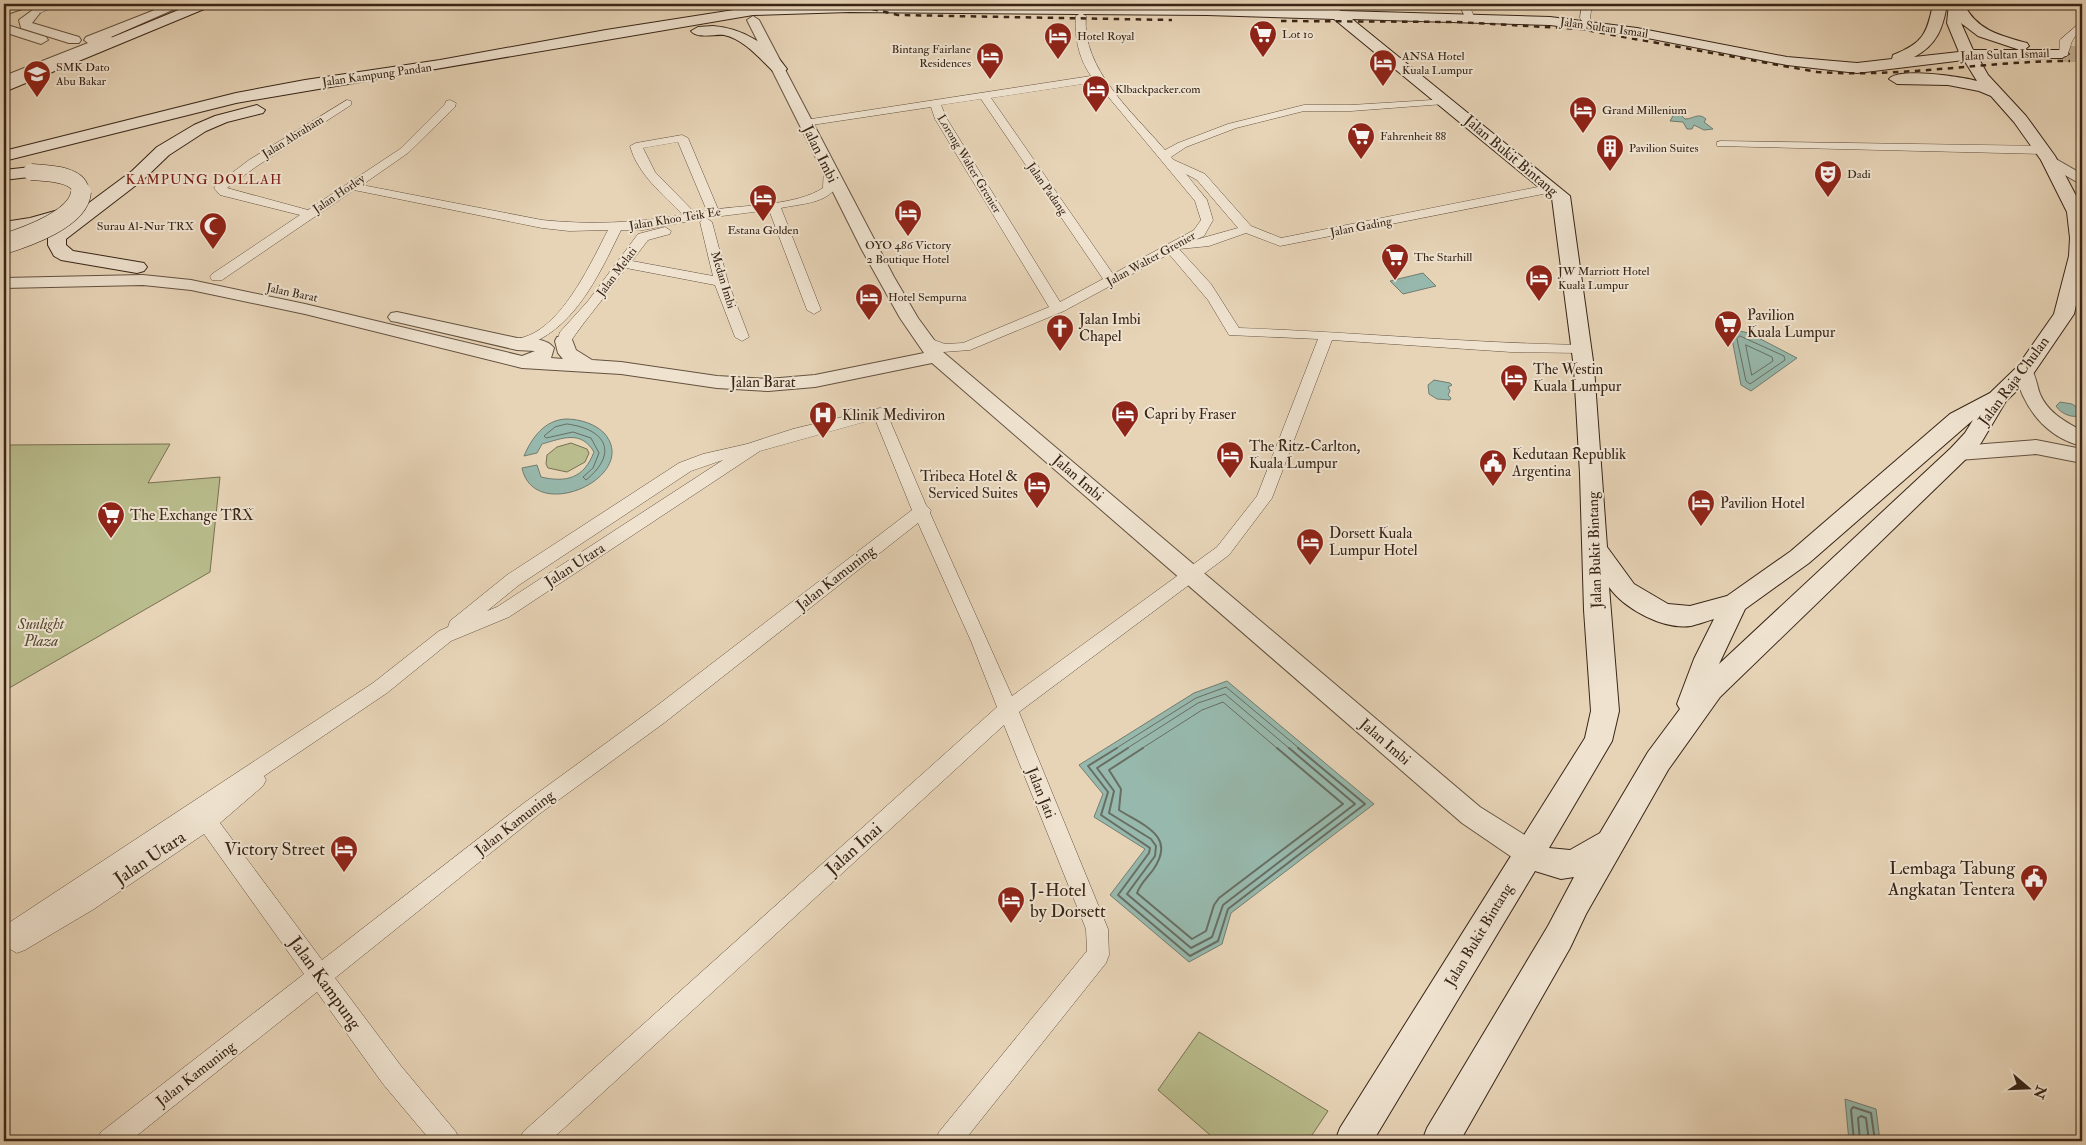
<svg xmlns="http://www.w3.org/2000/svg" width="2086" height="1145" font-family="'IM FELL Double Pica',serif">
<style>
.green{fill:#b9bc8c;stroke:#787052}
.water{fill:#97b8ac;stroke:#717d70}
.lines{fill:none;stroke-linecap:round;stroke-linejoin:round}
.shore-far1{stroke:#686e62;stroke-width:1}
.shore{stroke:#686e62;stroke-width:2}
.secondary-tunnel{stroke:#c4b197;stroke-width:16;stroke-dasharray:16 8;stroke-linecap:butt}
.minor-casing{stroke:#64513f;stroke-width:1}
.tertiary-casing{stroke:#64513f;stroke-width:2}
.secondary-casing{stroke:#382517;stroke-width:2}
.minor{fill:#efe3d0;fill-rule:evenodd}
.tertiary{fill:#efe3d0;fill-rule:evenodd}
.secondary{fill:#efe3d0;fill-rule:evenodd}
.rail{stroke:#382517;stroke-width:2.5;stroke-dasharray:5.5 5.5;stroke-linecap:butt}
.secondary-bridge-far1-casing{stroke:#382517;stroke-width:17;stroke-linecap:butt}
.secondary-bridge-casing{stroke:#382517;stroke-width:21;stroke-linecap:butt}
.secondary-bridge-far1{stroke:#efe3d0;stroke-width:16}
.secondary-bridge{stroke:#efe3d0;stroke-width:20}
.labels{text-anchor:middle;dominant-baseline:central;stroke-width:4;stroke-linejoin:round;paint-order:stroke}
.far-street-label{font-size:12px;fill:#382517;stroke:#efe3d0}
.far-poi-label{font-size:12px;fill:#382517;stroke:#efe3d0;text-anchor:start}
.far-neighbourhood-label{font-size:14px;letter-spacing:1px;fill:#7a1f14;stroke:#efe3d0}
.street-label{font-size:15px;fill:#382517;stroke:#efe3d0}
.poi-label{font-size:15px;fill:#382517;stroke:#efe3d0;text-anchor:start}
.park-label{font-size:15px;font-style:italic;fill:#584b34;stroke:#efe3d0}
.near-poi-label{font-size:18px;fill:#382517;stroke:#efe3d0;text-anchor:end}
.near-street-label{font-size:18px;fill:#382517;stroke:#efe3d0}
</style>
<rect width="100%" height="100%" fill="#e7d4b7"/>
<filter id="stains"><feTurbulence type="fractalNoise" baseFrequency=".004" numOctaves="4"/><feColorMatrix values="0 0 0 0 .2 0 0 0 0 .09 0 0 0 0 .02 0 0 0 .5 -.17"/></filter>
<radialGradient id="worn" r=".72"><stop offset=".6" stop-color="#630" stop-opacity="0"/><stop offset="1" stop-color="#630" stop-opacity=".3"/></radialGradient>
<g class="green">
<polygon points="571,443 587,449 589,453 585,462 567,472 548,468 546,464 547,455 557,447"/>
<polygon points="170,444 148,483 220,477 210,572 4,691 4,445"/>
<polygon points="1199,1032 1328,1111 1308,1141 1217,1141 1158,1090"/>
</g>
<g class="water">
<path d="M 1666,110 L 1678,112 L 1685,119 C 1694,119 1698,112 1706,119 L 1704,122 L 1713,129 L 1704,130 L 1694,125 L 1692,129 L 1687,129 L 1683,122 L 1670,121 L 1673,116 L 1663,113 Z"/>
<polygon points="1423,273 1436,286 1403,294 1390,281"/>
<polygon points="1730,329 1749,333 1797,358 1751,391 1741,385"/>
<polygon points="1434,380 1450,383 1452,385 1448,387 1450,391 1448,395 1451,398 1450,400 1437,399 1429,394 1428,385"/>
<path d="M 2060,402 L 2072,404 L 2081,410 L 2082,415 C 2073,419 2061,414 2056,406 Z"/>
<path d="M 566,419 C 580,419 596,424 605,434 C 640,477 534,525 522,468 L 537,465 L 541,477 C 567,483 584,478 594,452 C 581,430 563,438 542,444 L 537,453 L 524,456 C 532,437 545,420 566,419 Z"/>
<polygon points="1227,681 1374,804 1231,913 1222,944 1189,962 1110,895 1145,849 1094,817 1103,794 1079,765 1194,693"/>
<polygon points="1845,1099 1876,1109 1880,1141 1849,1141"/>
</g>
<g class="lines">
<g class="shore-far1">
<polygon points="1740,336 1784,356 1785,360 1750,384 1746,381 1737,339"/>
<polygon points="1746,345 1772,357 1773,361 1752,375"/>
<path d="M 567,424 C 606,429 619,453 586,480 L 583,477 L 593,468 L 599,453 L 591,438 L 573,432 L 546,438 L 544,436 L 555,427 Z"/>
<polyline points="1115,749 1196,698 1226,687 1300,749"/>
<polyline points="1126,749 1198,703 1225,694 1290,749"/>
<polyline points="1141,749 1202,710 1223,702 1278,749"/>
</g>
<g class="shore">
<polyline points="1117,748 1088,766 1108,792 1101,815 1150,848 1149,853 1118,895 1190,956 1218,941 1228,909 1365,804 1298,748"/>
<polyline points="1128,748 1097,768 1114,791 1109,813 1151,839 1156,846 1155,856 1127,894 1191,948 1212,937 1223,905 1355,804 1289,748"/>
<path d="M 1143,748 L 1109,770 L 1121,789 L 1119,810 C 1144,826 1177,836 1153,870 C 1147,878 1140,884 1137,893 L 1192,939 L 1206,931 L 1214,905 L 1219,898 L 1343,804 L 1277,748"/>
<polyline points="1854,1141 1851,1110 1853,1107 1871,1113 1875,1141"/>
<polyline points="1860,1141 1858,1118 1861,1116 1866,1118 1869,1141"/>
</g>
<polyline class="secondary-tunnel" points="2062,54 2082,54"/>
<g class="minor-casing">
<g id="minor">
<polygon points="47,4 60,4 40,13 35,10"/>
<polygon points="1459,4 1469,4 1474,17 1472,19 1466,19"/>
<polygon points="1582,4 1592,4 1590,18 1595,25 1594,27 1586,27 1580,18"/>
<polygon points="1721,4 1732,4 1727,7"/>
<path d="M 1081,13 L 1086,16 C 1081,69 1133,112 1165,150 L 1178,143 L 1228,124 L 1304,105 L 1351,105 L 1448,99 L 1448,103 L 1444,104 L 1351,111 L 1304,111 L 1236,128 L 1186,147 L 1171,157 L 1174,160 L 1205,174 L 1251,226 L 1281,238 L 1553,184 L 1559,188 L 1553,192 L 1280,246 L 1246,233 L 1209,246 L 1179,249 L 1211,284 L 1239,328 C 1353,332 1467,343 1582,345 L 1589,349 L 1582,353 L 1511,352 L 1332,340 L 1272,498 L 1229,555 L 1019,712 L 1108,929 L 1109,955 L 1106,963 L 964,1141 L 935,1141 L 939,1132 L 1087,951 L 1086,929 L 1004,725 L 550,1141 L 519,1141 L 523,1132 L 997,707 L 971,641 L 918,523 L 664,723 L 538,815 L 335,978 L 401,1066 L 456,1132 L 460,1141 L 431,1141 L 383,1084 L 317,992 L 130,1141 L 97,1141 L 101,1132 L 304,974 L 204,834 L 94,909 L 25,950 L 17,953 L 8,948 L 4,950 L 4,926 L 373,683 L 439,631 L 448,627 L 450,621 L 507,575 L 679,463 L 703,454 L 747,444 L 793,429 L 880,408 L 885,409 L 926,505 L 931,510 L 930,513 L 1012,696 L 1217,547 L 1257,496 L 1318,339 L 1229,335 L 1208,300 L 1169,254 L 1064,311 L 970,350 L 943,352 L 918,343 L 916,340 L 923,336 L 945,344 L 963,343 L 1049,307 L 935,119 L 931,107 L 805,126 L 799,123 L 805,120 L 1091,76 C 1079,59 1074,37 1076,16 ZM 1096,82 L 1195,201 L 1201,220 L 1194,230 L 1113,274 L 991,98 ZM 981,99 L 1103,279 L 1060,302 L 947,119 L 941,105 ZM 1186,174 L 1197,180 L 1238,228 L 1195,240 L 1204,236 L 1213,220 L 1207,200 ZM 875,419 L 912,510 L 650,711 L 524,803 L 322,960 L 220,823 L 263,786 L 266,780 L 264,776 L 387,693 L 451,641 L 509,617 L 760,451 ZM 723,460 L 497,607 L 487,611 L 519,585 L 691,471 Z"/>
<path d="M 2082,21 L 2082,29 C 2069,42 2073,41 2067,56 L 2059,56 L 2060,40 Z"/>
<path d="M 347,100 L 351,101 L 351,105 L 257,166 L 227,188 L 308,210 L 400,149 L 445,104 L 446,101 L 450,100 L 456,103 L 455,107 L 408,153 L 362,185 L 542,220 C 589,225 636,223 683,215 C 663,194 638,175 630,146 L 636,143 L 682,135 L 688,138 L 718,209 C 749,205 797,205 823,188 L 824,166 L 832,166 L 835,189 C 823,204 799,204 781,208 L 821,310 L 814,314 L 807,310 L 769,210 L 706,218 L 712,222 L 728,282 L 749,337 L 742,341 L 735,337 L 715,285 L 626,268 C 608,294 586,318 569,344 L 564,345 L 557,341 L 560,332 L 588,301 L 638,234 L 665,227 L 671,231 L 670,234 L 648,240 L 632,261 L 713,276 L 700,222 L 705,218 L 643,230 L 621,230 C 598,277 572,335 517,348 L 510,344 L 512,341 C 519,338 527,337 534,333 C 567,315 591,263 608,230 L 569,231 L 542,228 L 354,190 L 222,280 L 212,280 L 210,277 L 212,274 L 300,215 L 220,195 L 214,188 L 216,185 L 249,160 ZM 678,142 L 707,211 L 695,213 L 655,172 L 643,148 Z"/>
<polygon points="1721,141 2043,146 2049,150 2043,154 1717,146 1717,142"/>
</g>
</g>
<g class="tertiary-casing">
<g id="tertiary">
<polygon points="13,4 30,4 28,7 4,15 4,7"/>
<polygon points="170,4 186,4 111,37 115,40 113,43 4,85 4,76 88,43 84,40 86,37"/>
<polygon points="34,9 40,13 32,23 79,37 81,40 79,43 69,43 21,28 19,20"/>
<path d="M 753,16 L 759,20 L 894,277 L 918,318 L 943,352 L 1480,807 L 1539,844 L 1543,853 L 1539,862 L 1529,865 L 1519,862 L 1462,823 L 932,363 L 815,387 L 768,391 L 717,388 L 621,374 L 522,368 L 305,314 L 191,290 L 143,285 L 4,288 L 4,278 L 143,275 L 191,280 L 305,304 L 522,356 L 535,351 L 517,350 L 397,322 L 391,321 L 388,317 L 391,313 L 397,312 L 517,338 C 528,338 547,338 554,348 L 551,358 L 563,359 L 558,353 L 555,341 L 557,337 L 571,337 L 576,350 L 592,360 L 621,362 L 717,376 L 768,379 L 815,375 L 924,353 L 900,318 L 862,250 L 747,20 Z"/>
<polygon points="4,24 46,37 48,40 41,44 4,32"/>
<polygon points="2049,155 2082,174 2082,185 2044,163 2041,160"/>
<path d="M 2024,366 L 2031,368 C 2036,376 2037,386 2040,394 C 2048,413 2066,422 2082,431 L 2082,446 C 2045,437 2023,407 2015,372 L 2017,368 Z"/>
<polygon points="2036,440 2082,449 2082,463 2036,454 1959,460 1952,458 1949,453 1952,448 1959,446"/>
</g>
</g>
<g class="secondary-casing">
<g id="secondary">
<polygon points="193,4 211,4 209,7 4,92 4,82"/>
<path d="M 849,4 L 1207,7 L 1325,10 L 1332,6 L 1341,11 L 1550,17 L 1637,28 L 1787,57 L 1857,63 L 1892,59 L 1893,55 C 1923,43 1927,34 1933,4 L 1947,4 C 1943,28 1937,45 1914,57 L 1959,52 L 1947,23 L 1949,4 L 1964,4 C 1976,30 2001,36 2027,43 L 2029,46 L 2024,50 L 2062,50 L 2069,54 L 2062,58 L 1979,59 L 1988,75 L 2026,116 L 2055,156 L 2082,207 L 2082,278 L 2074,314 L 2031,377 L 2006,401 L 1981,443 L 1967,458 L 1720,697 L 1668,770 L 1586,914 L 1570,948 L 1460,1141 L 1422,1141 L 1427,1128 L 1548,926 L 1574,877 L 1561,879 L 1535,871 L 1373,1141 L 1335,1141 L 1340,1128 L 1585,738 L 1591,711 L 1584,610 L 1580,474 L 1574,368 L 1552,198 L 1334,19 L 1207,15 L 849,12 L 753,15 L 236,103 L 4,161 L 4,151 L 236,93 L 305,80 L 440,60 L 606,30 L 753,7 ZM 1352,19 L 1550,25 L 1637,36 L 1787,65 L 1857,73 L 1964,60 L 1977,81 C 1963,77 1898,67 1889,79 L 1897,84 L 1948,85 L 1979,91 L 1991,96 L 2014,122 L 2041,160 L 2067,212 L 2070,238 L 2069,256 L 2054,314 L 2017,367 L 1990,393 L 1950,414 L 1791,551 L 1727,596 L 1690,606 L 1668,604 L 1634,584 L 1607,547 L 1594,368 L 1570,196 ZM 1961,23 L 1978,36 L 2020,50 L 1973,50 ZM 1973,420 L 1965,433 L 1951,448 L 1719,664 L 1745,609 L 1809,563 ZM 1609,587 C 1624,609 1664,630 1691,626 C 1699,624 1707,621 1714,619 L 1694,659 L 1677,704 L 1680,709 L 1648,752 L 1600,833 L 1570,850 L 1549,848 L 1612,741 L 1619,711 Z"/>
<path d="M 713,26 C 742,28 770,45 787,69 L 784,72 L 774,72 C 760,59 744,39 724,35 C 715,34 697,39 691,31 L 698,27 Z"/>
<polygon points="257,105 265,110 263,113 227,122 206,131 169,155 144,179 66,239 66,245 73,251 144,263 147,267 144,271 137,273 61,260 54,256 48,245 48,238 62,223 132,171 157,147 194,125 215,116"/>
<polygon points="31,167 37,168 40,172 37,176 4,180 4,170"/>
<polygon points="62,209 68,210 71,214 68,218 32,228 4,232 4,222 30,218"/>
</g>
</g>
<use href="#minor" class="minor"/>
<use href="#tertiary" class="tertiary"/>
<use href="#secondary" class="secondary"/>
<g class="rail">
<polyline points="851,4 898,15 1172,20"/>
<path d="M 1281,21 L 1457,22 L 1580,29 L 1817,72 C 1902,78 1985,61 2070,61"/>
</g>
<g class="secondary-bridge-far1-casing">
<path id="secondary-bridge-far1" d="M 31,172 C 45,173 81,173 81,193"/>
</g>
<g class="secondary-bridge-casing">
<path id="secondary-bridge" d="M 4,244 C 26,237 79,219 81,192"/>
</g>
<use href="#secondary-bridge-far1" class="secondary-bridge-far1"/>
<use href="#secondary-bridge" class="secondary-bridge"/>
</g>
<defs>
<g id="supermarket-pin" transform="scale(1.4375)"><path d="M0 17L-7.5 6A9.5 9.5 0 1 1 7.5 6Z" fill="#8f2418" stroke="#efe3d0"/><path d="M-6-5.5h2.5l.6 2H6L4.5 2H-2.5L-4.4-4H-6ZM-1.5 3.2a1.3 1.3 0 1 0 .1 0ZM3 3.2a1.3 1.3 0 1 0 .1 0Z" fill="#fff"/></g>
<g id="hotel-pin" transform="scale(1.4375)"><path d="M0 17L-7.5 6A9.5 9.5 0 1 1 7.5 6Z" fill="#8f2418" stroke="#efe3d0"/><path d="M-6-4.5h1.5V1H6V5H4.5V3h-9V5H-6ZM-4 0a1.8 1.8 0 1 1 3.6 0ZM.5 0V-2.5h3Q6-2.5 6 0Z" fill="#fff"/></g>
<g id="school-pin" transform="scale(1.4375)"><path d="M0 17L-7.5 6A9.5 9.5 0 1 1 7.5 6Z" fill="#8f2418" stroke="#efe3d0"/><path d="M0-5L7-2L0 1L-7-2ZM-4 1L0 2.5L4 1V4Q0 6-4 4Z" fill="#fff"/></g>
<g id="building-pin" transform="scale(1.4375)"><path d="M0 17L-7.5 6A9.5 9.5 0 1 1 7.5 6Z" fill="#8f2418" stroke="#efe3d0"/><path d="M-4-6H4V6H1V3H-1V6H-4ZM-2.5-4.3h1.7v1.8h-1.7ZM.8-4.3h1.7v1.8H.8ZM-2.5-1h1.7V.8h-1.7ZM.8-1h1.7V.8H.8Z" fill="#fff"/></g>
<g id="theatre-pin" transform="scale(1.4375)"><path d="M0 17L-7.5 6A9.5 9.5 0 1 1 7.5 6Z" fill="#8f2418" stroke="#efe3d0"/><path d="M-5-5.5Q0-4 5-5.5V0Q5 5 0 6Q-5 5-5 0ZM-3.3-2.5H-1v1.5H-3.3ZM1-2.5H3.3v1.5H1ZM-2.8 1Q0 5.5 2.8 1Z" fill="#fff"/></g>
<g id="mosque-pin" transform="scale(1.4375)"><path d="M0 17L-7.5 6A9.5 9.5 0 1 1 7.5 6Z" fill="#8f2418" stroke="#efe3d0"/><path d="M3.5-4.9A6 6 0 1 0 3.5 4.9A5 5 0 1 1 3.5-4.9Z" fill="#fff"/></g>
<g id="church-pin" transform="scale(1.4375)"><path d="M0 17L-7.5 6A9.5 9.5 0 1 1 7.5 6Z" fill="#8f2418" stroke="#efe3d0"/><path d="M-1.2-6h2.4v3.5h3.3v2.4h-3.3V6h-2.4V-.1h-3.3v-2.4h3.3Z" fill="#fff"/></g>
<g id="hospital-pin" transform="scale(1.4375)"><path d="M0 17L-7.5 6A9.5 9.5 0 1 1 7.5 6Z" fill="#8f2418" stroke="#efe3d0"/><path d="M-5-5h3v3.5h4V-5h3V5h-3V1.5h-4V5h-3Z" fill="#fff"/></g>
<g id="civic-pin" transform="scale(1.4375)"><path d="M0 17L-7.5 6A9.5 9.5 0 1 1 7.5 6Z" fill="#8f2418" stroke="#efe3d0"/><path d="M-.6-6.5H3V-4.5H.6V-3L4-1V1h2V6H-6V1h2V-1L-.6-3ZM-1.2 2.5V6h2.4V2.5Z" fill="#fff"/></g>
</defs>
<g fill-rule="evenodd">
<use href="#supermarket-pin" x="1263" y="34"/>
<use href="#hotel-pin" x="1058" y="36"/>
<use href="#hotel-pin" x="990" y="56"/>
<use href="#hotel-pin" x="1383" y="63"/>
<use href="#school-pin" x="37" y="74"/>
<use href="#hotel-pin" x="1096" y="89"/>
<use href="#hotel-pin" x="1583" y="110"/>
<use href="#supermarket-pin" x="1361" y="136"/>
<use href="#building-pin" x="1610" y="148"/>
<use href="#theatre-pin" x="1828" y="174"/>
<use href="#hotel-pin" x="763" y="198"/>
<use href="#hotel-pin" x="908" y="213"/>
<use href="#mosque-pin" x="213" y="226"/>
<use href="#supermarket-pin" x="1395" y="257"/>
<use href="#hotel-pin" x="1539" y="278"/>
<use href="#hotel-pin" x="869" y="297"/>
<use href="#supermarket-pin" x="1728" y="324"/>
<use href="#church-pin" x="1060" y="328"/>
<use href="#hotel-pin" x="1514" y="378"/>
<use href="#hotel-pin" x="1125" y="414"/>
<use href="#hospital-pin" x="823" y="415"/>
<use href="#hotel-pin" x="1230" y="455"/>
<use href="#civic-pin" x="1493" y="463"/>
<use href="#hotel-pin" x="1037" y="485"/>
<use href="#hotel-pin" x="1701" y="503"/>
<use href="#supermarket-pin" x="111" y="515"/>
<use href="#hotel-pin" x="1310" y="542"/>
<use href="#hotel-pin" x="344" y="849"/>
<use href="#civic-pin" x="2034" y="878"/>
<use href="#hotel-pin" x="1011" y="900"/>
</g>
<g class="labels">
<g class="far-street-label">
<text transform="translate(1604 28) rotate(8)">Jalan Sultan Ismail</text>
<text transform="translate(2005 55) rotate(-2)">Jalan Sultan Ismail</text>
<text transform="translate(377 75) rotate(-8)">Jalan Kampung Pandan</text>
<text transform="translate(293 137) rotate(-32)">Jalan Abraham</text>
<text transform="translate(969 164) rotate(59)">Lorong Walter Grenier</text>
<text transform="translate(1047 189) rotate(55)">Jalan Padang</text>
<text transform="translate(339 194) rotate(-34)">Jalan Horley</text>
<text transform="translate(675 219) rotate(-9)">Jalan Khoo Teik Ee</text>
<text transform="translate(1361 227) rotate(-11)">Jalan Gading</text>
<text transform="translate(1151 259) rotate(-29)">Jalan Walter Grenier</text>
<text transform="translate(617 272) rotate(-53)">Jalan Melati</text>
<text transform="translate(723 280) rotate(73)">Medan Imbi</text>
<text transform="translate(292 293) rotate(12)">Jalan Barat</text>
</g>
<g class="far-poi-label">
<text x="1282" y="34">Lot 10</text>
<text x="1077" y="36">Hotel Royal</text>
<text x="971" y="49" text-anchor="end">Bintang Fairlane<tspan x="971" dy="14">Residences</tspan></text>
<text x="1402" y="56">ANSA Hotel<tspan x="1402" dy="14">Kuala Lumpur</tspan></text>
<text x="56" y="67">SMK Dato<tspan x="56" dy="14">Abu Bakar</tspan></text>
<text x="1115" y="89">Klbackpacker.com</text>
<text x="1602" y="110">Grand Millenium</text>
<text x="1380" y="136">Fahrenheit 88</text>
<text x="1629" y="148">Pavilion Suites</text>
<text x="1847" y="174">Dadi</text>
<text x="194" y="226" text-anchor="end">Surau Al-Nur TRX</text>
<text x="763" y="230" text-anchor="middle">Estana Golden</text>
<text x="908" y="245" text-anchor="middle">OYO 486 Victory<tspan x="908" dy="14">2 Boutique Hotel</tspan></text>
<text x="1414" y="257">The Starhill</text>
<text x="1558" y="271">JW Marriott Hotel<tspan x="1558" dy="14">Kuala Lumpur</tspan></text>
<text x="888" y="297">Hotel Sempurna</text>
</g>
<g class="far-neighbourhood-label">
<text x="204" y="179">KAMPUNG DOLLAH</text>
</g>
<g class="street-label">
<text transform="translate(820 154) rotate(64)">Jalan Imbi</text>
<text transform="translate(1511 156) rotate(40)">Jalan Bukit Bintang</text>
<text transform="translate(2014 381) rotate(-53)">Jalan Raja Chulan</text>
<text x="763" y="382">Jalan Barat</text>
<text transform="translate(1078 478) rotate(41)">Jalan Imbi</text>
<text transform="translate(1595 550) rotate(-92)">Jalan Bukit Bintang</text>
<text transform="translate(575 565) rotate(-33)">Jalan Utara</text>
<text transform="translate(836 578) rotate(-38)">Jalan Kamuning</text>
<text transform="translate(1385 742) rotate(41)">Jalan Imbi</text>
<text transform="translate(1041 793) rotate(68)">Jalan Jati</text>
<text transform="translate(515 823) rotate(-38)">Jalan Kamuning</text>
<text transform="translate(1479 935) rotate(-59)">Jalan Bukit Bintang</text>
<text transform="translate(196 1074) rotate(-38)">Jalan Kamuning</text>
</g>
<g class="poi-label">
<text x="1747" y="315">Pavilion<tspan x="1747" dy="17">Kuala Lumpur</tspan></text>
<text x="1079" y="319">Jalan Imbi<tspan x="1079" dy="17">Chapel</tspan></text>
<text x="1533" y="369">The Westin<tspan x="1533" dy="17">Kuala Lumpur</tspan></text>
<text x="1144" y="414">Capri by Fraser</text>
<text x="842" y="415">Klinik Mediviron</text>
<text x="1249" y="446">The Ritz-Carlton,<tspan x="1249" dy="17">Kuala Lumpur</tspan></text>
<text x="1512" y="454">Kedutaan Republik<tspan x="1512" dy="17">Argentina</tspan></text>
<text x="1018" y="476" text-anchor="end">Tribeca Hotel &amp;<tspan x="1018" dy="17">Serviced Suites</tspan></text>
<text x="1720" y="503">Pavilion Hotel</text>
<text x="130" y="515">The Exchange TRX</text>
<text x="1329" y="533">Dorsett Kuala<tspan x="1329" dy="17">Lumpur Hotel</tspan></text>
</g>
<g class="park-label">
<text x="41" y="624">Sunlight<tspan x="41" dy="17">Plaza</tspan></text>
</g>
<g class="near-poi-label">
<text x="325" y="849">Victory Street</text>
<text x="2015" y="868">Lembaga Tabung<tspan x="2015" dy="21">Angkatan Tentera</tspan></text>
<text x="1030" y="890" text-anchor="start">J-Hotel<tspan x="1030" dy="21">by Dorsett</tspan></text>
</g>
<g class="near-street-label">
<text transform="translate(854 849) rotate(-42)">Jalan Inai</text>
<text transform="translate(150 858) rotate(-34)">Jalan Utara</text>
<text transform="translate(325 983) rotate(54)">Jalan Kampung</text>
</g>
</g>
<rect width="2086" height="1145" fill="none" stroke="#e7d4b7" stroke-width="20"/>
<rect x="5" y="5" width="2076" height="1135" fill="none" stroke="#382517" stroke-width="2.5"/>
<rect x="10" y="10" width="2066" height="1125" fill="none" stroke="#382517"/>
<g transform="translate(2028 1088) rotate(109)" stroke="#efe3d0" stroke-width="4" paint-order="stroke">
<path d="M0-4L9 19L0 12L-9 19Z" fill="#382517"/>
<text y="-8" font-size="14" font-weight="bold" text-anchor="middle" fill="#382517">N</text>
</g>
<rect width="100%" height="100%" filter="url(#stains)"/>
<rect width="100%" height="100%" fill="url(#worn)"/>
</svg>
